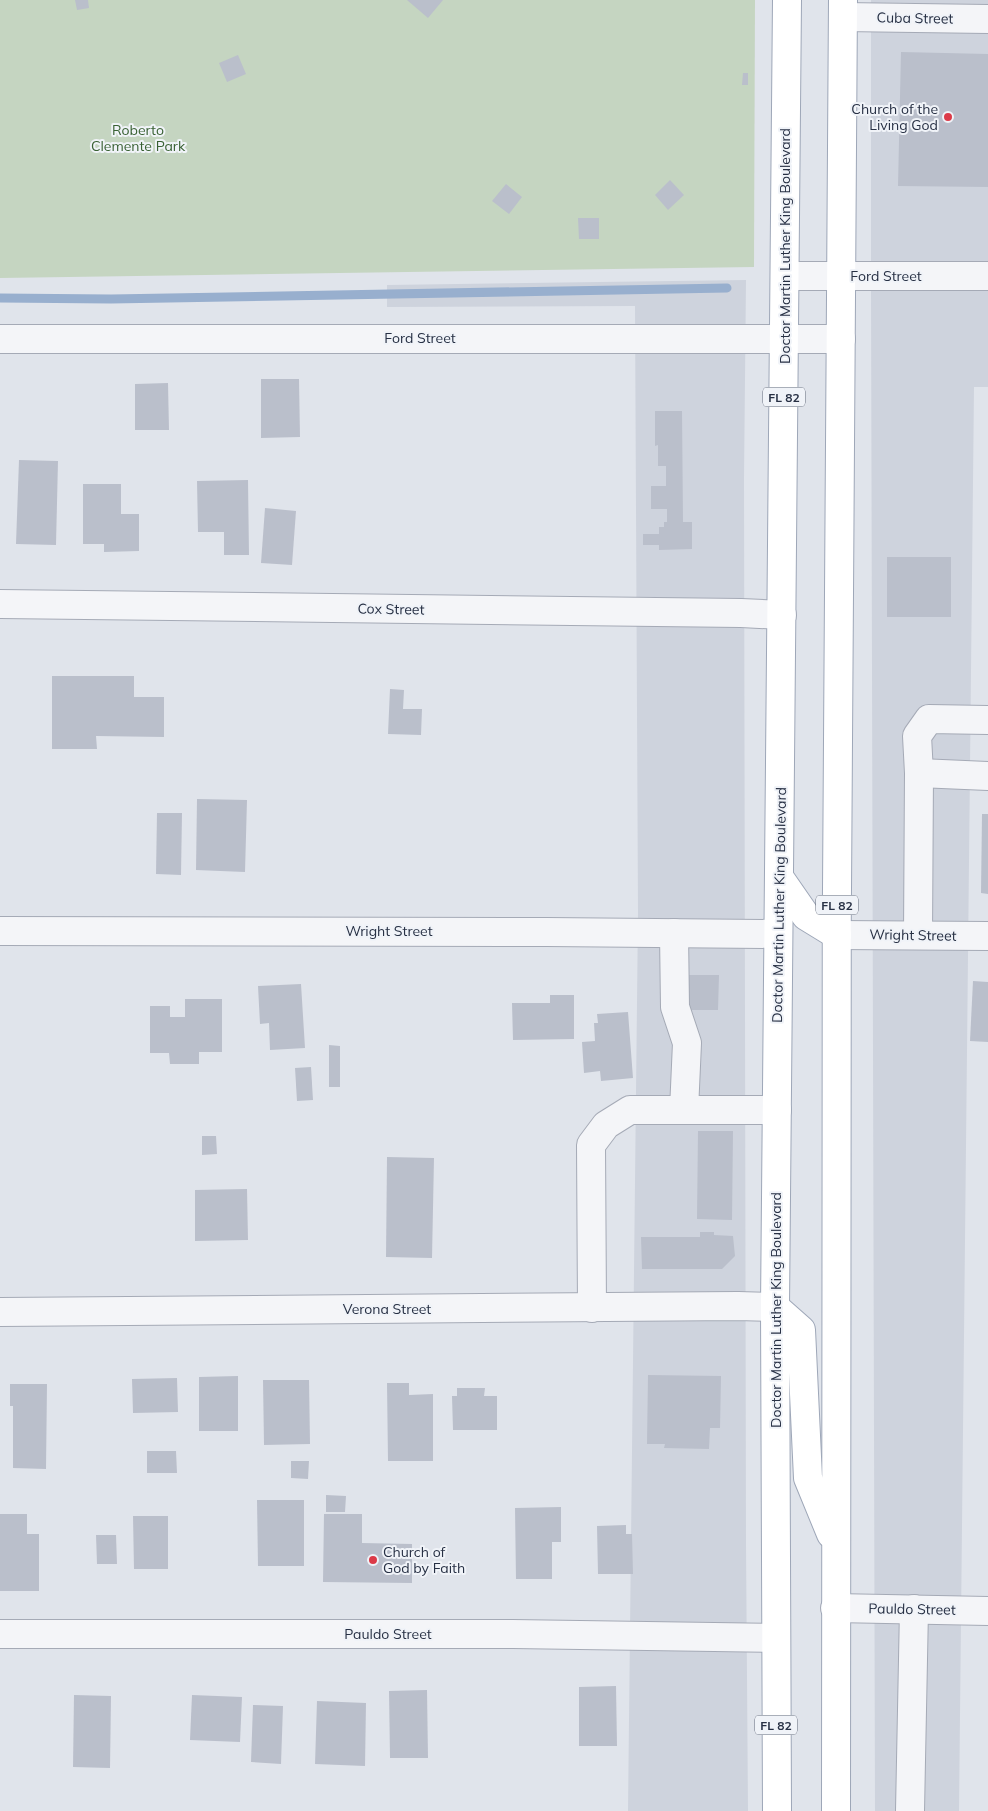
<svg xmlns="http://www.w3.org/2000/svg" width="988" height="1811" font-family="Mulish,sans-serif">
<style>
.built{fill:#ced3dd}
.green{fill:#c5d5c1}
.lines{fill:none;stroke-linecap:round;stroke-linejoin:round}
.stream{stroke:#98afce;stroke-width:9}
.building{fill:#babfcb}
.minor-casing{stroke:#a5aab6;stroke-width:30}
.major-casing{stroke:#9ea7b8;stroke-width:30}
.minor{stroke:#f4f5f8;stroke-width:28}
.major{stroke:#fff;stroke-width:28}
.poi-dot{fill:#dc3a48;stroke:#f0f3f8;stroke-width:2}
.labels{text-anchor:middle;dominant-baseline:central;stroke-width:4;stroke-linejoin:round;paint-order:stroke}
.shield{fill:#f0f3f8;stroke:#636a7a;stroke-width:1}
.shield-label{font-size:12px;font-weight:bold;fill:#273044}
.street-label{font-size:14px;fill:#273044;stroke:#f0f3f8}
.poi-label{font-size:14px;fill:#273044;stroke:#f0f3f8;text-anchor:end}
.park-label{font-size:14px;fill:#396133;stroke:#f0f3f8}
</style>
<rect width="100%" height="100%" fill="#e0e4eb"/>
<g class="built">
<rect x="871" y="0" width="117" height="261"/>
<polygon points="746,280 744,478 746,1544 748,1811 628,1811 638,913 635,306 387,307 387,285"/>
<polygon points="871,290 988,290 988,387 974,387 959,1811 875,1811"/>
</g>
<polygon class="green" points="0,0 755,0 754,267 0,278"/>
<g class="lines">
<polyline class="stream" points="0,298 111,299 727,288"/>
</g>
<g class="building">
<polygon points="75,0 88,0 89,8 77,10"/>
<polygon points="407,0 443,0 428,18"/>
<polygon points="901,52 988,54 988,187 898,186"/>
<polygon points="238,55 246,74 227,82 219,63"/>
<polygon points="743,73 748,73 748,85 742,85"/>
<polygon points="670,180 684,195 668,210 655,195"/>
<polygon points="506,184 522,197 509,214 492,201"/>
<polygon points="578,218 599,218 599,239 579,239"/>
<polygon points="261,379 299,379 300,437 261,438"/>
<polygon points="168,383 169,430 135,430 135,384"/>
<polygon points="655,411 682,411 683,522 692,522 692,549 659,550 659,545 643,545 643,534 659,534 659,527 664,527 664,522 667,522 667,509 651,509 651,486 666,486 666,466 658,466 658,445 655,446"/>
<polygon points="19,460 58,461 56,545 16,544"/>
<polygon points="248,480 249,555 224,555 224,532 198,532 197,481"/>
<polygon points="83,484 121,484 121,514 139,514 139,551 104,552 104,544 83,544"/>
<polygon points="265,508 296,511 292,565 261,563"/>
<rect x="887" y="557" width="64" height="60"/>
<polygon points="52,676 134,676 134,697 164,697 164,737 96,736 97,749 52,749"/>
<polygon points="390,689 404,690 403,709 422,709 421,735 388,734"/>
<polygon points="197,799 247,800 245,872 196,870"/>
<polygon points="157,813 182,813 181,875 156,874"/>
<polygon points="982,814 988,814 988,894 981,893"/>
<polygon points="686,975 719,975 718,1010 679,1010"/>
<polygon points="973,981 988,982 988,1042 970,1041"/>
<polygon points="301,984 305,1048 270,1050 269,1023 260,1024 258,986"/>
<polygon points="550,995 574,995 574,1039 513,1040 512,1003 550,1003"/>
<polygon points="185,999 222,999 222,1052 199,1052 199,1064 170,1064 169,1053 150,1053 150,1006 170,1006 170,1017 185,1017"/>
<polygon points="628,1012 633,1078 601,1081 600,1071 584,1073 582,1042 595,1041 594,1023 598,1023 597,1014"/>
<polygon points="329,1045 340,1046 340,1087 329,1087"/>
<polygon points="311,1067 313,1100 297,1101 295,1068"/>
<polygon points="698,1131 733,1131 732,1220 697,1219"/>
<polygon points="202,1136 216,1136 217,1154 202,1155"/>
<polygon points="387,1157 434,1158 432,1258 386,1257"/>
<polygon points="247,1189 248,1240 195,1241 195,1190"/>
<polygon points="700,1232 714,1232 714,1235 733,1236 735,1256 722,1269 642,1269 641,1237 700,1237"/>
<polygon points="648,1375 721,1376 720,1428 710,1428 709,1449 664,1448 665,1444 647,1444"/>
<polygon points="238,1376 238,1431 199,1431 199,1377"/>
<polygon points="177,1378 178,1412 133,1413 132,1379"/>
<polygon points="263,1380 309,1380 310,1444 264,1445"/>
<polygon points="387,1383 409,1383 409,1395 433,1394 433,1461 388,1461"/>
<polygon points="10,1384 47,1384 46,1469 13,1468 13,1406 10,1406"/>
<polygon points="457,1388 485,1388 484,1396 497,1396 497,1430 453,1430 452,1396 457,1396"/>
<polygon points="147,1451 176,1451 177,1473 147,1473"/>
<polygon points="291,1461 309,1461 308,1479 291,1478"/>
<polygon points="326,1495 346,1496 345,1512 326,1512"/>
<polygon points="257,1500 304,1500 304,1566 258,1566"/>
<polygon points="561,1507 561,1542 552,1542 552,1579 516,1579 515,1508"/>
<polygon points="0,1514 27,1514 27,1534 39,1534 39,1591 0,1591"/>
<polygon points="324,1514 362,1514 362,1543 412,1544 412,1583 323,1582"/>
<polygon points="133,1516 168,1516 168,1569 134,1569"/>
<polygon points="626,1525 626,1534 632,1534 633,1574 598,1574 597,1526"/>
<polygon points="96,1535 116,1535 117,1564 97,1564"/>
<polygon points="616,1686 617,1746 579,1746 579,1687"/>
<polygon points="427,1690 428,1758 390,1758 389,1691"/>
<polygon points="74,1695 111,1696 110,1768 73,1767"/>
<polygon points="192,1695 242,1697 240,1742 190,1740"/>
<polygon points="317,1701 366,1703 365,1766 315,1764"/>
<polygon points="253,1705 283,1706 281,1764 251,1762"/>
</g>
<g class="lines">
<g class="minor-casing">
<g id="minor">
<polyline points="843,17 988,19"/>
<polyline points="785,276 988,276"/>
<polyline points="0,339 841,339"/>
<polyline points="0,604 741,613 782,615"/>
<polyline points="919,773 988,776"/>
<polyline points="0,931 547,932 778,934"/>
<polyline points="674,933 675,1007 687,1043 684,1110"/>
<polyline points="837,935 988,936"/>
<polyline points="918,935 919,773 917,736 929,719 988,720"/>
<polyline points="592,1308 591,1145 606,1125 630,1110 777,1110"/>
<polyline points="0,1312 738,1306 775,1307"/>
<polyline points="835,1608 988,1611"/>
<polyline points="0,1634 513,1634 776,1638"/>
<polyline points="910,1811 914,1609"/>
</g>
</g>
<g class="major-casing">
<g id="major">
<polyline points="779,877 806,916 837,935"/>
<polyline points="775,1307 801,1330 808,1478 831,1534"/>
<polyline points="777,1811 775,1307 787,0"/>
<path d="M 836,1811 C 833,1207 839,604 843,0"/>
</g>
</g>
<use href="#minor" class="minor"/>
<use href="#major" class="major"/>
</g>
<g class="poi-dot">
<circle cx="948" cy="117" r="5"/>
<circle cx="373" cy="1560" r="5"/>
</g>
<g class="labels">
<g class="shield">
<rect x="763" y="387.5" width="42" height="19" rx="4"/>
<rect x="816" y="895.5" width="42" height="19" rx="4"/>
<rect x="755" y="1715.5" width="42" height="19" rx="4"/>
</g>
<g class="shield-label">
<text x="784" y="397">FL 82</text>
<text x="837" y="905">FL 82</text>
<text x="776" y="1725">FL 82</text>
</g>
<g class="street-label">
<text transform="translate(915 18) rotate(1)">Cuba Street</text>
<text transform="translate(785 246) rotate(-90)">Doctor Martin Luther King Boulevard</text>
<text x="886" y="276">Ford Street</text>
<text x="420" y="338">Ford Street</text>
<text transform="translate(391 609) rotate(1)">Cox Street</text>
<text transform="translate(779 905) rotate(-89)">Doctor Martin Luther King Boulevard</text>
<text x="389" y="931">Wright Street</text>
<text transform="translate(913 935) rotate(1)">Wright Street</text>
<text x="387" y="1309">Verona Street</text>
<text transform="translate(776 1310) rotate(-90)">Doctor Martin Luther King Boulevard</text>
<text transform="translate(912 1609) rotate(1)">Pauldo Street</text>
<text x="388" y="1634">Pauldo Street</text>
</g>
<g class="poi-label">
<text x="938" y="109">Church of the<tspan x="938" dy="16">Living God</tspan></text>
<text x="383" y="1552" text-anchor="start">Church of<tspan x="383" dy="16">God by Faith</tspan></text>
</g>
<g class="park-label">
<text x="138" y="130">Roberto<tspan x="138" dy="16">Clemente Park</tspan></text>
</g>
</g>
</svg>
